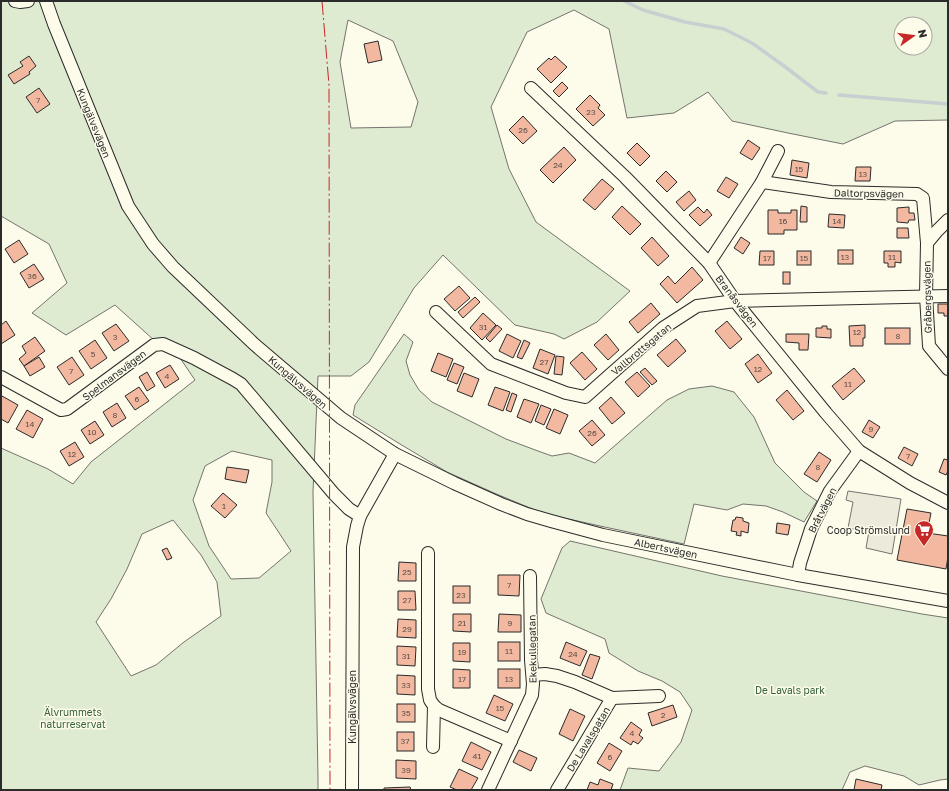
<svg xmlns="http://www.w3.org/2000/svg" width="949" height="791" font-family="'Golos Text',sans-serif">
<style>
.green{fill:#deebd1;stroke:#74746e;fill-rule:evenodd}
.parking{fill:#eceadb;stroke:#74746e}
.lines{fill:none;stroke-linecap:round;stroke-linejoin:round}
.stream{stroke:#c7d0d0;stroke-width:3.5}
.building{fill:#f2b8a0;stroke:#2b2b2b}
.minor-casing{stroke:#2b2b2b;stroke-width:14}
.minor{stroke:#fdfbea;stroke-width:12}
.power{stroke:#c62828;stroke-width:1;stroke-dasharray:14 3 2 3;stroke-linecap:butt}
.labels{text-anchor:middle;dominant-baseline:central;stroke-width:3;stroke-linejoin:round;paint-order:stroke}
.number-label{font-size:8px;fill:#5d4e48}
.street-label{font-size:10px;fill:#2b2b2b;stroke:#fdfbea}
.poi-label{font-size:10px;fill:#2b2b2b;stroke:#fdfbea;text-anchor:end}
.park-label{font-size:10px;fill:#34623c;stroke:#fdfbea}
</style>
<rect width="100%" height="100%" fill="#fdfbea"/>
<g class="green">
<path d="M 1,1 L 948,1 L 948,120 L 895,121 L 843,144 L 788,133 L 732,121 L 708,92 L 674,113 L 627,118 L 609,29 L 574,10 L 527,32 L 491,107 L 509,169 L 536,222 L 630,291 L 597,322 L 564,339 L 554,334 L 515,325 L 443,255 L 414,288 L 369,362 L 351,376 L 318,376 L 313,492 L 318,778 L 318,790 L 1,790 L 1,448 L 48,469 L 73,484 L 91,462 L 195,380 L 180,358 L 165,350 L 115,305 L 66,335 L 32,313 L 67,283 L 49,244 L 1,216 ZM 348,20 L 393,41 L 418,102 L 411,127 L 351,128 L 340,62 ZM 901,24 L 925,24 L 925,48 L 901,48 ZM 232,451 L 272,460 L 272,482 L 266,513 L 291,551 L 259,578 L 231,579 L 209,546 L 193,500 L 205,466 ZM 173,520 L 201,555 L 217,582 L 221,616 L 184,642 L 156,665 L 131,676 L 96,622 L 111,599 L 127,569 L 142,534 Z"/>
<polygon points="404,334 413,342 406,361 410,375 419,390 432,402 506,439 538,451 552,456 569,453 595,463 667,400 689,389 712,386 734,392 754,417 775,463 804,492 817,501 804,522 783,512 766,506 743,504 727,510 694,504 684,544 600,526 542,513 494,493 447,472 400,444 353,415 355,405"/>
<polygon points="570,541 722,576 922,614 948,618 948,779 940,780 919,785 904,776 865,766 850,772 842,790 620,790 628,768 659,771 681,742 692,710 680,692 662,681 638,671 609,653 605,639 546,613 541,599 562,548"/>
</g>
<polygon class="parking" points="848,491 901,499 892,554 866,548 869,531 848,528 853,502 846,500"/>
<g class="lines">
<g class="stream">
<polyline points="624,1 643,10 685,22 724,29 752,43 784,66 818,92 826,93"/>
<polyline points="839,95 948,104"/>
</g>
</g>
<g class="building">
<polygon points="378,41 382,60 368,63 364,44"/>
<polygon points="29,56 36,66 29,72 30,74 14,84 8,75 23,66 20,62"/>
<polygon points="555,56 567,67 551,83 537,69 549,58 551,60"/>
<polygon points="562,82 568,88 559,97 553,91"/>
<polygon points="39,88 50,104 37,113 26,97"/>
<polygon points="590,95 600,105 598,108 605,115 593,126 576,109"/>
<polygon points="523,116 537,131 523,144 509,130"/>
<polygon points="748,140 760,148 752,160 740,153"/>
<polygon points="637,143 650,156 640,166 627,153"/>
<polygon points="564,147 576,160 553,183 540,170"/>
<polygon points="792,160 809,163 807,178 790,175"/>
<polygon points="856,167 871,167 870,181 855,181"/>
<polygon points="666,171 677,182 667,192 656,181"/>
<polygon points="726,177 738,184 729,198 717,191"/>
<polygon points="602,179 614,189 595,210 583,200"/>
<polygon points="689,191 696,200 684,211 676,202"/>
<polygon points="622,206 641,224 630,235 612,217"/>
<polygon points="801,206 807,207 807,222 800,222"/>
<polygon points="698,207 704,213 707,209 712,215 700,226 689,215"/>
<polygon points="909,207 909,213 914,213 915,220 909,220 908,223 897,222 897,208"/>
<polygon points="768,210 778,210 778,213 791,213 791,210 797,210 797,230 784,230 784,234 768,234"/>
<polygon points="829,214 845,215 844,228 828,227"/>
<polygon points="897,228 908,228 909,238 897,238"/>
<polygon points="652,237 669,256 658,266 641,248"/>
<polygon points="741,237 750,243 743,254 734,248"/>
<polygon points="19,240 28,254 14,263 5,249"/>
<rect x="838" y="250" width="15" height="14"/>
<polygon points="760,251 774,251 774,265 759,265"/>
<rect x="797" y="251" width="14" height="14"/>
<polygon points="884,251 901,251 901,263 895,262 895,267 888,267 888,263 884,263"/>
<polygon points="34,264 44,279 29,288 20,273"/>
<polygon points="692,267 703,280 677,303 660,284 668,276 675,284"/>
<rect x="783" y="272" width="7" height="12"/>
<polygon points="459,286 470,298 455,311 444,299"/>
<polygon points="475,297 480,302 463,318 458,312"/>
<polygon points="651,303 660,314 638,333 629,322"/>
<polygon points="938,304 948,304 948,316 944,316 944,313 938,313"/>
<polygon points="483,313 496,325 482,340 470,328"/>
<polygon points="6,321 15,335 1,344 1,325"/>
<polygon points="727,321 742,339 730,349 715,331"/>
<polygon points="116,324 129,341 114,351 102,333"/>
<polygon points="497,325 502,329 490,342 486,338"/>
<polygon points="865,325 865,338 863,338 863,346 850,346 849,326"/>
<polygon points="822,326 827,326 827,329 831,329 831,338 816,337 816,328 822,328"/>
<rect x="885" y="328" width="25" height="16"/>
<polygon points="507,334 521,341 513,358 499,351"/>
<polygon points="606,334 619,350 608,360 594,345"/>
<polygon points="786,334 809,334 808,350 799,350 799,343 786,342"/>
<polygon points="35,337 45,351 24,366 19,359 26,353 22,346"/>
<polygon points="676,339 686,351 668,367 657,355"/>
<polygon points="95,340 107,358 91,369 79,351"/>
<polygon points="524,340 530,343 522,359 517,357"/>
<polygon points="540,349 555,355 548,374 533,368"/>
<polygon points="582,352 597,369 585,380 570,363"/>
<polygon points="438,353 453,359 446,377 431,371"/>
<polygon points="758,354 772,373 758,383 745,364"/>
<polygon points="556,356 564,357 562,375 554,374"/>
<polygon points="39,357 45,367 30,376 24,366"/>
<polygon points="72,357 84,375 69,385 57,367"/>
<polygon points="454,363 464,367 457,384 447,380"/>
<polygon points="170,365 179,379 165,388 156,373"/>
<polygon points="645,368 657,381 652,385 640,372"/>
<polygon points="854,368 865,381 843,400 832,386"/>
<polygon points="147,372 155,386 147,391 139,377"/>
<polygon points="637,372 650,386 638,397 625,382"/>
<polygon points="464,373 479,379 472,397 457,391"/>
<polygon points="139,387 149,401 135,410 125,396"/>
<polygon points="495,387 510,392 503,411 488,405"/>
<polygon points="787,390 804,411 793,420 776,400"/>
<polygon points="512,393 517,395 511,412 506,410"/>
<polygon points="2,396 18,405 8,423 1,419 1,399"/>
<polygon points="611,397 625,413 612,424 599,408"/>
<polygon points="524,399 539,404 531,423 517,417"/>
<polygon points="117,403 126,418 112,427 103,412"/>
<polygon points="541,405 551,409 544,425 535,421"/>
<polygon points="554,409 568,415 560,434 546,428"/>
<polygon points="27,410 43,419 33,438 16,429"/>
<polygon points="592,420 605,435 592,446 579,431"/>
<polygon points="869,420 880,427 873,438 862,432"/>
<polygon points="95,421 104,435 90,444 81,430"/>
<polygon points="75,442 84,457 69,466 60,451"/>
<polygon points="904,447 918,454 912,466 898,458"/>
<polygon points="819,452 831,460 817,482 804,474"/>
<polygon points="944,459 948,460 948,471 946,475 939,472"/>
<polygon points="227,467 249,470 246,483 225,479"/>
<polygon points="223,493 237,505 225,518 211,506"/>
<polygon points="907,509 931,513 927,533 948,536 948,557 946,569 897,560"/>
<polygon points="736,517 743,518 743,521 749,523 748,533 741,531 741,536 736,535 737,532 731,531 733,520 735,520"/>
<polygon points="777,523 790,525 788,535 776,533"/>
<polygon points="167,548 172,558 167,560 162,550"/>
<polygon points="399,562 416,563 416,581 398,581"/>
<polygon points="498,575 520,575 519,596 498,595"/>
<rect x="453" y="586" width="17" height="17"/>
<polygon points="398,591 415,591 416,610 398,610"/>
<polygon points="453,614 471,614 471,632 453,631"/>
<polygon points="499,614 521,615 521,632 498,632"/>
<polygon points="398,619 416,620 416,638 397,637"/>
<rect x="498" y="642" width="22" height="19"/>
<polygon points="566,642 587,651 580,666 560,658"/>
<polygon points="453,643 470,643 470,662 453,661"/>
<polygon points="397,646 416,647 415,666 397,665"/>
<polygon points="590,654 600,657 592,679 582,675"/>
<polygon points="453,669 470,670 470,688 453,688"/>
<rect x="498" y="669" width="22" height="19"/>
<polygon points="397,675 415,676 415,695 397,694"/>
<polygon points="494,695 513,704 505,721 486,713"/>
<rect x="397" y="704" width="18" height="18"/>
<polygon points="673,705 677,717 652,726 648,713"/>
<polygon points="570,709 585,716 573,741 559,734"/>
<polygon points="631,722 642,730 639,735 643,738 638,744 633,741 631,745 620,738"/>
<rect x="397" y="732" width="17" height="19"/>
<polygon points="471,742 491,752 482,770 462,761"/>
<polygon points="609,743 622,751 610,771 597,763"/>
<polygon points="519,750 537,758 531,771 513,762"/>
<polygon points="396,760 416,761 416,779 396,778"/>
<polygon points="459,769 478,778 471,790 457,790 450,787"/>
<polygon points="600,779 613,784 611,790 587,790 590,782 598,785"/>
<polygon points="856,779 882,785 881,790 854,790"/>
<polygon points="410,787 411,790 384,790 384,788"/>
</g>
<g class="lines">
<g class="minor-casing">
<g id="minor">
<polyline points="15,1 20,2 28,1"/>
<polyline points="46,1 54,24 128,206 153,244 173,267 254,344 341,418 395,454 454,483 501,504 527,514 551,521 603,535 798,575 948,601"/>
<polyline points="531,88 625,177 709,263 735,301 826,413 859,451 910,483 948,503"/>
<polyline points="762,182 831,192 917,194 923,198 927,243 926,296 929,346 948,369"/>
<polyline points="927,243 937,231 948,220"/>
<polyline points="709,263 762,182 778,151"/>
<polyline points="436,312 491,364 566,393 585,397 663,328 697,306 735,301 948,296"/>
<polyline points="1,377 61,410 67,409 154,345 163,344 194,358 233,379 241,384 334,494 349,509 360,516"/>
<polyline points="428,553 428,689 430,700 434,706 433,747"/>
<polyline points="798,575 800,563 811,529 830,491 859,451"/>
<polyline points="533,675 545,674 557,676 575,682 612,698 659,696"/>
<polyline points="434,706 439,710 511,741"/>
<polyline points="352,790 353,547 357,526 360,516 395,454"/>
<polyline points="488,790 532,695 533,684 531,660 530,576"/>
<polyline points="557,790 612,698"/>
</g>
</g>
<use href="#minor" class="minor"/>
<polyline class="power" points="322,1 329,85 330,790"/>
</g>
<defs>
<g id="supermarket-pin" transform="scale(1)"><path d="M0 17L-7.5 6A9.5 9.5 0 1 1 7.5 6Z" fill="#c62828" stroke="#fdfbea"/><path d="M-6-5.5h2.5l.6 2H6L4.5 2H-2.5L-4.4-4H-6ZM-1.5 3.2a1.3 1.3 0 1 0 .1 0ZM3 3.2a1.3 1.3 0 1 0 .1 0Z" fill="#fff"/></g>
</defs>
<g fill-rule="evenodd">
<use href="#supermarket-pin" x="924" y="530"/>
</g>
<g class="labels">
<g class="number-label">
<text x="38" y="100">7</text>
<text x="591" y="112">23</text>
<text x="523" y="130">26</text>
<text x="558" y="165">24</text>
<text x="799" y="169">15</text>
<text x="863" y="174">13</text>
<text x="783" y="221">16</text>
<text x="837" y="221">14</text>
<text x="845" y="257">13</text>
<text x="892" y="257">11</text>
<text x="767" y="258">17</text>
<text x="804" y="258">15</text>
<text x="32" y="276">36</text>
<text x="483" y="327">31</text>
<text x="857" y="332">12</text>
<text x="898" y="336">8</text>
<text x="115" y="337">3</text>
<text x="93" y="354">5</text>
<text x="544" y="362">27</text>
<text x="758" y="369">12</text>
<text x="71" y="371">7</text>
<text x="167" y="376">4</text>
<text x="848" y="384">11</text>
<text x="137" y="399">6</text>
<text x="115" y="415">8</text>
<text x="30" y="424">14</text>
<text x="871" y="429">9</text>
<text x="92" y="432">10</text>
<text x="592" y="433">26</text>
<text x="72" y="454">12</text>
<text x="908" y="456">7</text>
<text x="818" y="467">8</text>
<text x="224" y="506">1</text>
<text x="407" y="572">25</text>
<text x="509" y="585">7</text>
<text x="461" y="595">23</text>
<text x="407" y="600">27</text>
<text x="462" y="623">21</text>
<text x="510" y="623">9</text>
<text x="407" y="629">29</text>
<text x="509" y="651">11</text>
<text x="462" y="652">19</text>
<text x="573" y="654">24</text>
<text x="406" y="656">31</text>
<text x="462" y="679">17</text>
<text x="509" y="679">13</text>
<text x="406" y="685">33</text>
<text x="500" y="708">15</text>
<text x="406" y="713">35</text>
<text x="663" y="715">2</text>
<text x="632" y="733">4</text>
<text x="405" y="741">37</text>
<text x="477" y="756">41</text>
<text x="610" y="757">6</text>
<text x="406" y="770">39</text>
</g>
<g class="street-label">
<text transform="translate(94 123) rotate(68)">Kungälvsvägen</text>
<text transform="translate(869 193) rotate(1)">Daltorpsvägen</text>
<text transform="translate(927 297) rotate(-91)">Gråbergsvägen</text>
<text transform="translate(737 301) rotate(53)">Branåsvägen</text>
<text transform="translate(641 349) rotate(-40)">Vallbrottsgatan</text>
<text transform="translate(114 375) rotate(-37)">Spelmansvägen</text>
<text transform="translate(298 382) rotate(41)">Kungälvsvägen</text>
<text transform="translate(822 510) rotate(-63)">Bråtvägen</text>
<text transform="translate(666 548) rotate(12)">Albertsvägen</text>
<text transform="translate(532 649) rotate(-91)">Ekekullegatan</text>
<text transform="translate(352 707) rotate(-90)">Kungälvsvägen</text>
<text transform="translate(588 739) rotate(-59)">De Lavalsgatan</text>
</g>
<g class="poi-label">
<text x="910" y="530">Coop Strömslund</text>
</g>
<g class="park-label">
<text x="790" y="690">De Lavals park</text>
<text x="73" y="712">Älvrummets<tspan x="73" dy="12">naturreservat</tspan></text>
</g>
</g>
<rect width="949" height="791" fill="none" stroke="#2b2b2b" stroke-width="4"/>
<g transform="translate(913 36) rotate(76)"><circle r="19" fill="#fdfbea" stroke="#a9a89e"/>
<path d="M0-3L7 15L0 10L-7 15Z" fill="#c62828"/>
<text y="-6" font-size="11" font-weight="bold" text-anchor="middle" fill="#2b2b2b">N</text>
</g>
</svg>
